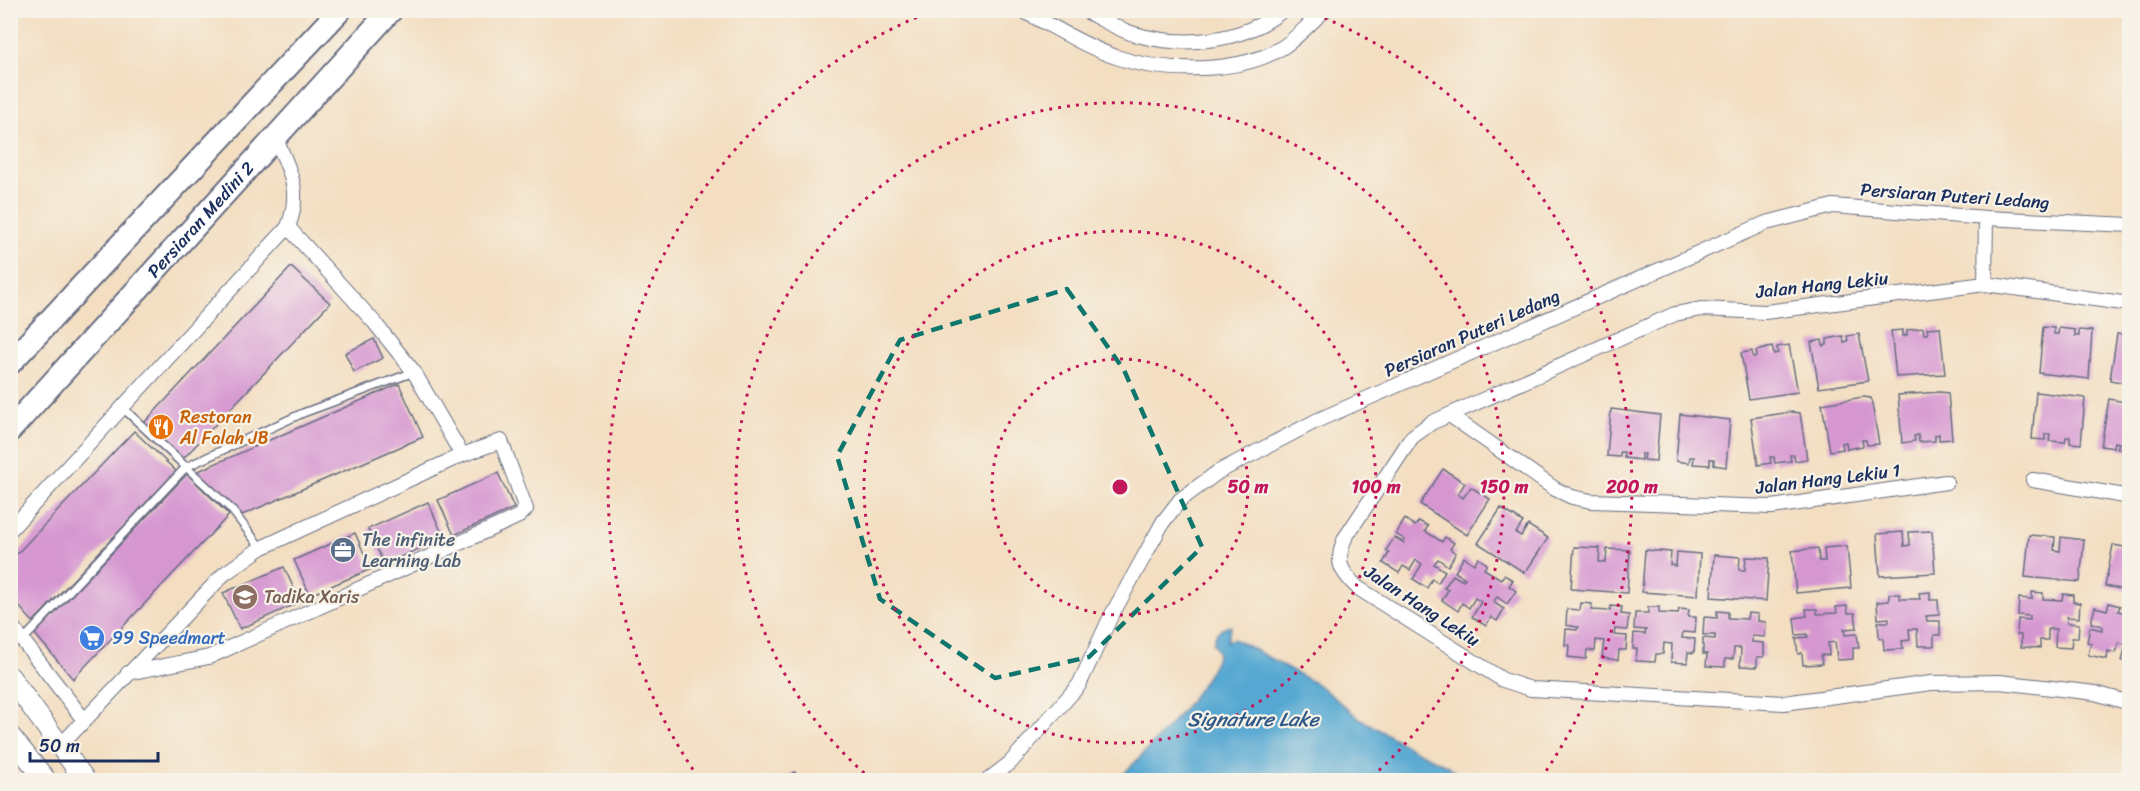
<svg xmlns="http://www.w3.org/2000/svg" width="2140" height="791" font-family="Sriracha,sans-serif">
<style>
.water{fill:#57a8d2;stroke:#396c98;stroke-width:1.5}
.building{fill:#d697d1}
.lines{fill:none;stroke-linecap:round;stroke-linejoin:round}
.lane-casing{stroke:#676c81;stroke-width:10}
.street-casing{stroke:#676c81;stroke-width:16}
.secondary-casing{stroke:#676c81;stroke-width:22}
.primary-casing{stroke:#676c81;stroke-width:26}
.lane{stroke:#fff;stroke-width:7}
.street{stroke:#fff;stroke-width:14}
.secondary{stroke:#fff;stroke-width:20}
.primary{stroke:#fff;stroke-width:22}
.marked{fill:none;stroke:#0f766e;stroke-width:4.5;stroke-dasharray:12 8;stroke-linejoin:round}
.ring{fill:none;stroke:#c2185b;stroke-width:3;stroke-dasharray:3 6}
.labels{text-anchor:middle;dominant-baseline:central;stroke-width:4.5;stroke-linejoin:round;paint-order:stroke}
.street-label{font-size:18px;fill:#1b2f5e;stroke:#f7f3e8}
.food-label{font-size:18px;fill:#c56008;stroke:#f7f3e8;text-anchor:start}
.service-label{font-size:18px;fill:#4e5e75;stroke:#f7f3e8;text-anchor:start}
.education-label{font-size:18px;fill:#785e54;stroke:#f7f3e8;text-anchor:start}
.shop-label{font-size:18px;fill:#366cbe;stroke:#f7f3e8;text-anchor:start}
.water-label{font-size:20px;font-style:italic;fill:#305987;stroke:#f7f3e8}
.centre{fill:#c2185b;stroke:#f7f3e8;stroke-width:3}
.ring-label{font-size:18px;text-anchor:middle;font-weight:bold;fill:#c2185b;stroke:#f7f3e8;stroke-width:4.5;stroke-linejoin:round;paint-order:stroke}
</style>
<rect width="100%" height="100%" fill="#f7f3e8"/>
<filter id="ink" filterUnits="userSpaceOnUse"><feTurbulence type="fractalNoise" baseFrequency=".0167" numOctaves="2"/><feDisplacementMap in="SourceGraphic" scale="12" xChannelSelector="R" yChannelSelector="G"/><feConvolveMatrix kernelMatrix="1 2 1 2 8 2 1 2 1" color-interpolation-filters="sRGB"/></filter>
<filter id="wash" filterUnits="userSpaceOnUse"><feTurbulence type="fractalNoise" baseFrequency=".008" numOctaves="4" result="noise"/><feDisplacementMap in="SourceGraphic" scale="24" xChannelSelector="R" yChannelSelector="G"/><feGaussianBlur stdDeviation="1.35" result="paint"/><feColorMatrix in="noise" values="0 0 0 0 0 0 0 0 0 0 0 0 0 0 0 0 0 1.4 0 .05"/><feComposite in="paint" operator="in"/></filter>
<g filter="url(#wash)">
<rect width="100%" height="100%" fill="#f3dec1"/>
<path class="water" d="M 1226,626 L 1231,626 L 1227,641 L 1233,639 L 1244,644 L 1320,686 L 1359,718 L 1412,749 L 1448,766 L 1464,780 L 1118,780 C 1151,745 1201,698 1218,654 L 1213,642 L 1217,633 Z"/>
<g id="blocks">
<g class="building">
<polygon points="291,267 330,303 182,460 143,424"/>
<polygon points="1940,327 1945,374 1896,377 1891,331 1903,330 1903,336 1907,335 1907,330 1923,328 1924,334 1928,334 1927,328"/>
<polygon points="2043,327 2054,328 2054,334 2058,334 2059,328 2075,330 2075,336 2079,336 2079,330 2092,331 2089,379 2039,373"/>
<polygon points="1859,334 1868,381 1819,388 1811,342 1822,340 1823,346 1827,345 1827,339 1843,336 1844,343 1848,342 1847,336"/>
<polygon points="2117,334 2128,335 2130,384 2110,380"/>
<polygon points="374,339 383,358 354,372 345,353"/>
<polygon points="1789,345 1798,392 1749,399 1741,353 1752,351 1753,357 1757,356 1756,351 1772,347 1774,354 1778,353 1777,347"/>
<polygon points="399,384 423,437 242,515 196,472"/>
<polygon points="1940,392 1948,393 1952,439 1939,440 1939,434 1935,435 1935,441 1919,442 1918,435 1914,436 1915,441 1902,443 1898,395"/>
<polygon points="2036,392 2085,398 2081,444 2070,443 2070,437 2066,437 2065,442 2049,441 2050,434 2045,434 2045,440 2032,439"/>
<polygon points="1863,397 1871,398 1879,444 1867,445 1866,440 1862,440 1863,446 1847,449 1846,442 1842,443 1843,449 1830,451 1822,404"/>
<polygon points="2109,399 2130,403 2130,451 2117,449 2119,443 2115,442 2114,448 2101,446"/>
<polygon points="1611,409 1660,415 1656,461 1644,460 1645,454 1641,454 1641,460 1624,458 1624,452 1620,452 1620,457 1607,456"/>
<polygon points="1792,412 1800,413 1807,459 1795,461 1794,455 1790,455 1791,461 1775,463 1774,457 1770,457 1771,463 1758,465 1751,418"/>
<polygon points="1680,414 1730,420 1726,467 1714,465 1714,459 1710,459 1710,465 1693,464 1694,457 1690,457 1689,463 1676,461"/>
<polygon points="134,431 176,471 33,622 10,596 10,561"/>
<polygon points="1443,469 1465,483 1458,494 1463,498 1471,487 1490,499 1467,535 1420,504"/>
<polygon points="498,473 514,508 454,535 438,500"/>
<polygon points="187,474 229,515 73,679 35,634"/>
<polygon points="428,502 444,538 384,564 368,529"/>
<polygon points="1501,508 1523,522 1516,533 1521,536 1528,525 1548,538 1525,573 1478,543"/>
<polygon points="1405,519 1415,526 1419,521 1428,526 1425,531 1442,542 1445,537 1454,543 1450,549 1456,553 1448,566 1438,559 1434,564 1445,571 1438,583 1432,579 1427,588 1413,579 1422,564 1416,560 1410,570 1403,566 1399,573 1383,563 1389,553 1386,551 1394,537 1404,543 1405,540 1396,534"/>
<polygon points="1932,531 1935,573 1880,576 1877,534 1903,532 1904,546 1910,545 1909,532"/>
<polygon points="355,533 371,569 310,595 294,560"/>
<polygon points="2029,535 2055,537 2054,550 2060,551 2061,537 2084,540 2080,582 2025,577"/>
<polygon points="2113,545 2130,548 2130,591 2105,586"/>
<polygon points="1847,546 1851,588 1796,593 1792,551 1818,548 1819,561 1825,561 1824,548"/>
<polygon points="1574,547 1600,548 1599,562 1606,562 1607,549 1630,550 1627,593 1571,589"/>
<polygon points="1645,550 1671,552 1670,565 1676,566 1677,552 1700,554 1698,596 1642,592"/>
<polygon points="1714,555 1740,557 1739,570 1745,570 1746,557 1769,558 1766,601 1711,597"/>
<polygon points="1464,557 1474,564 1478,558 1487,564 1484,569 1501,579 1504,575 1513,580 1509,586 1516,591 1507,604 1497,597 1493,602 1504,609 1497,621 1491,617 1486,626 1472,617 1481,602 1475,598 1469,608 1462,603 1458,611 1442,600 1448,590 1444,588 1453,575 1463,581 1465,578 1455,572"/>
<polygon points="284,567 300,602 240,629 223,593"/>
<polygon points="1930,592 1930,600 1938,600 1939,615 1926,616 1927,621 1940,621 1940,635 1934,635 1934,646 1918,646 1917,629 1909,629 1910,640 1902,641 1903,649 1884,650 1883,638 1879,638 1878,622 1889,622 1889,618 1878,619 1877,602 1889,601 1889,594 1900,594 1900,599 1920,599 1919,593"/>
<polygon points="2032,592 2043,593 2043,599 2062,600 2063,594 2073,595 2073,602 2080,603 2079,618 2067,617 2067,623 2079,624 2078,638 2072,638 2071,648 2055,647 2056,629 2048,629 2048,640 2040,640 2040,648 2021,647 2021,635 2017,635 2018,619 2030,620 2030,616 2018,615 2019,598 2032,599"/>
<polygon points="1581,603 1592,604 1591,610 1610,611 1611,606 1622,607 1621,614 1629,615 1627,630 1615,629 1614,635 1627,636 1626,650 1619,650 1618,660 1602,658 1604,641 1596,640 1595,651 1587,650 1586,659 1568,657 1569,645 1565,645 1566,629 1577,630 1578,627 1566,625 1567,609 1580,610"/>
<polygon points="2109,603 2120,606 2118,611 2130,614 2130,663 2122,661 2126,644 2119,642 2116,653 2108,651 2107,659 2088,655 2091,643 2087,642 2090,627 2102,630 2102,626 2091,623 2095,607 2107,610"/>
<polygon points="1847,606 1848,613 1855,613 1857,628 1844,629 1845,635 1857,634 1859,648 1853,648 1853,659 1837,660 1835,642 1828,643 1829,655 1821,655 1822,664 1803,665 1802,653 1798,654 1796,638 1808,637 1807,634 1796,635 1794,618 1807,616 1806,609 1817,609 1817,614 1837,613 1836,607"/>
<polygon points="1648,607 1659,607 1659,613 1678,614 1679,609 1689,610 1688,617 1696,617 1695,633 1683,632 1682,638 1695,639 1694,653 1688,652 1687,663 1671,662 1672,644 1664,643 1663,654 1656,654 1655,662 1636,661 1637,649 1633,649 1634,633 1645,634 1646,630 1634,629 1635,613 1648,613"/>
<polygon points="1717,611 1728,612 1728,618 1747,619 1748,613 1758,614 1758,621 1766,622 1765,637 1752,636 1752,642 1764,643 1764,657 1757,657 1757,667 1740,666 1741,648 1734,648 1733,659 1725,659 1725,667 1706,666 1707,654 1703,654 1703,638 1715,639 1715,635 1703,635 1704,617 1717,618"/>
<polygon points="795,772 799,780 781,780"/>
</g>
</g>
</g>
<g filter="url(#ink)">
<use href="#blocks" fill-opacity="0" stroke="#676c81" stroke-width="1.5"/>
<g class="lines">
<g class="lane-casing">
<g id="lane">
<polyline points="124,409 231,509 261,548"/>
<polyline points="23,640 186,467 303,413 414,372"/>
</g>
</g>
<g class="street-casing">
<g id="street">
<path d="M 1021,10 C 1052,25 1083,46 1116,57 C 1162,73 1241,74 1283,47 C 1298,37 1311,22 1325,10"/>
<path d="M 1084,10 C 1100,18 1117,29 1134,34 C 1182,48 1242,43 1283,10"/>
<polyline points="288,227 374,322 414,372 462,455"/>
<polyline points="1985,284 1986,218"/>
<path d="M 2130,304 L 1985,284 L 1765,312 L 1701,309 L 1675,314 L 1431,423 L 1412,437 L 1345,538 C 1335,562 1340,571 1358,588 L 1503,680 L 1531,689 L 1784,703 L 1931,683 L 2000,682 L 2095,693 L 2130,703"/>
<polyline points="1451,416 1555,489 1572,497 1591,501 1772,507 1946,482"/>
<polyline points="2033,480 2130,497"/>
<path d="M 10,530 L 288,227 C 302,191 290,171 275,137"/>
<polyline points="10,624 84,720"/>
<polyline points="59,747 224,574 261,548 462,455 501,441 526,509 519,516 209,657 128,673"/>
<polyline points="988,780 1010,763 1079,685 1110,618 1141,562 1163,522 1180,500 1218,472 1316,421 1766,223 1833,206 1986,218 2130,225"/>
</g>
</g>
<g class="secondary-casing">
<g id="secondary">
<polyline points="10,677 85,780"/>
<polyline points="10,736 46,780"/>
</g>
</g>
<g class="primary-casing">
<g id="primary">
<polyline points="10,363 340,10"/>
<path id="s1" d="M 10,430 L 391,10"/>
</g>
</g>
<use href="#lane" class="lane"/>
<use href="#street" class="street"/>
<use href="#secondary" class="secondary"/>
<use href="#primary" class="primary"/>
</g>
</g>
<path class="marked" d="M 1067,289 L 1124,370 L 1202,547 L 1089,657 L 995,678 L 880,599 L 837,456 L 900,340 Z"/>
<g class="ring">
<circle cx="1120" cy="487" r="128"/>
<circle cx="1120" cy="487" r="256"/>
<path d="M871 779A384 384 0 1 1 1369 779"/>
<path d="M698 777A512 512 0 0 1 932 11M1308 11A512 512 0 0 1 1542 777"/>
</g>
<defs>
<g id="restaurant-disc" transform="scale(1.35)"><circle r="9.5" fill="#e8710a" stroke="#f7f3e8"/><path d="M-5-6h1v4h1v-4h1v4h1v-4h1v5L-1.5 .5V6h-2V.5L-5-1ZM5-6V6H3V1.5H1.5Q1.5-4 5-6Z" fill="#fff"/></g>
<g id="office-disc" transform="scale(1.35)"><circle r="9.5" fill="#5c6f8a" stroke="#f7f3e8"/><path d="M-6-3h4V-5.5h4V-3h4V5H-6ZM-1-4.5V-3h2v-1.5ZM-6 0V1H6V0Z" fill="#fff"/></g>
<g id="school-disc" transform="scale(1.35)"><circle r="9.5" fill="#8d6e63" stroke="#f7f3e8"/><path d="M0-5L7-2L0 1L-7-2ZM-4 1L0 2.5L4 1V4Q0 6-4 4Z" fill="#fff"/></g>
<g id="supermarket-disc" transform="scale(1.35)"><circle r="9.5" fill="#3f7fe0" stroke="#f7f3e8"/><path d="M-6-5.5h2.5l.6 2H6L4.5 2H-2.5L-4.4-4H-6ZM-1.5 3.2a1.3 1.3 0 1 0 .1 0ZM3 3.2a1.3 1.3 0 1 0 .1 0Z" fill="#fff"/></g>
</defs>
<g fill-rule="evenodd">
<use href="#restaurant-disc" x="161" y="427"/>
<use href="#office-disc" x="343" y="550"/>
<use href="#school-disc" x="245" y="597"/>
<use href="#supermarket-disc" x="92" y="638"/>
</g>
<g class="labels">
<g class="street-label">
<text transform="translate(1955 196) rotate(4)">Persiaran Puteri Ledang</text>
<text stroke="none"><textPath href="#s1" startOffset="284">Persiaran Medini 2</textPath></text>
<text transform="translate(1822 285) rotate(-6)">Jalan Hang Lekiu</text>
<text transform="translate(1472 333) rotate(-24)">Persiaran Puteri Ledang</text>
<text transform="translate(1828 479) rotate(-7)">Jalan Hang Lekiu 1</text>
<text transform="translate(1422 606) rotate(33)">Jalan Hang Lekiu</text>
</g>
<g class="food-label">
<text x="180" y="417">Restoran<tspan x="180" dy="21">Al Falah JB</tspan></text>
</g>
<g class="service-label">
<text x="362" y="540">The infinite<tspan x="362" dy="21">Learning Lab</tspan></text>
</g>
<g class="education-label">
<text x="264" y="597">Tadika Xaris</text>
</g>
<g class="shop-label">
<text x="112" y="638">99 Speedmart</text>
</g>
<g class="water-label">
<text x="1253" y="719">Signature Lake</text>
</g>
</g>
<circle cx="1120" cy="487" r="9" class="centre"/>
<g class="ring-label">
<text x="1248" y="493">50 m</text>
<text x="1376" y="493">100 m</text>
<text x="1504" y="493">150 m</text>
<text x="1632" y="493">200 m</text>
</g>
<rect width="2140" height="791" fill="none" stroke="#f7f3e8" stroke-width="36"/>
<path d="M30 752v9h128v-9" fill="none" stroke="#1b2f5e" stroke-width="3"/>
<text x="39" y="752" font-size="18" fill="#1b2f5e" stroke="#f7f3e8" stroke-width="4.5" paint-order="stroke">50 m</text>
</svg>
